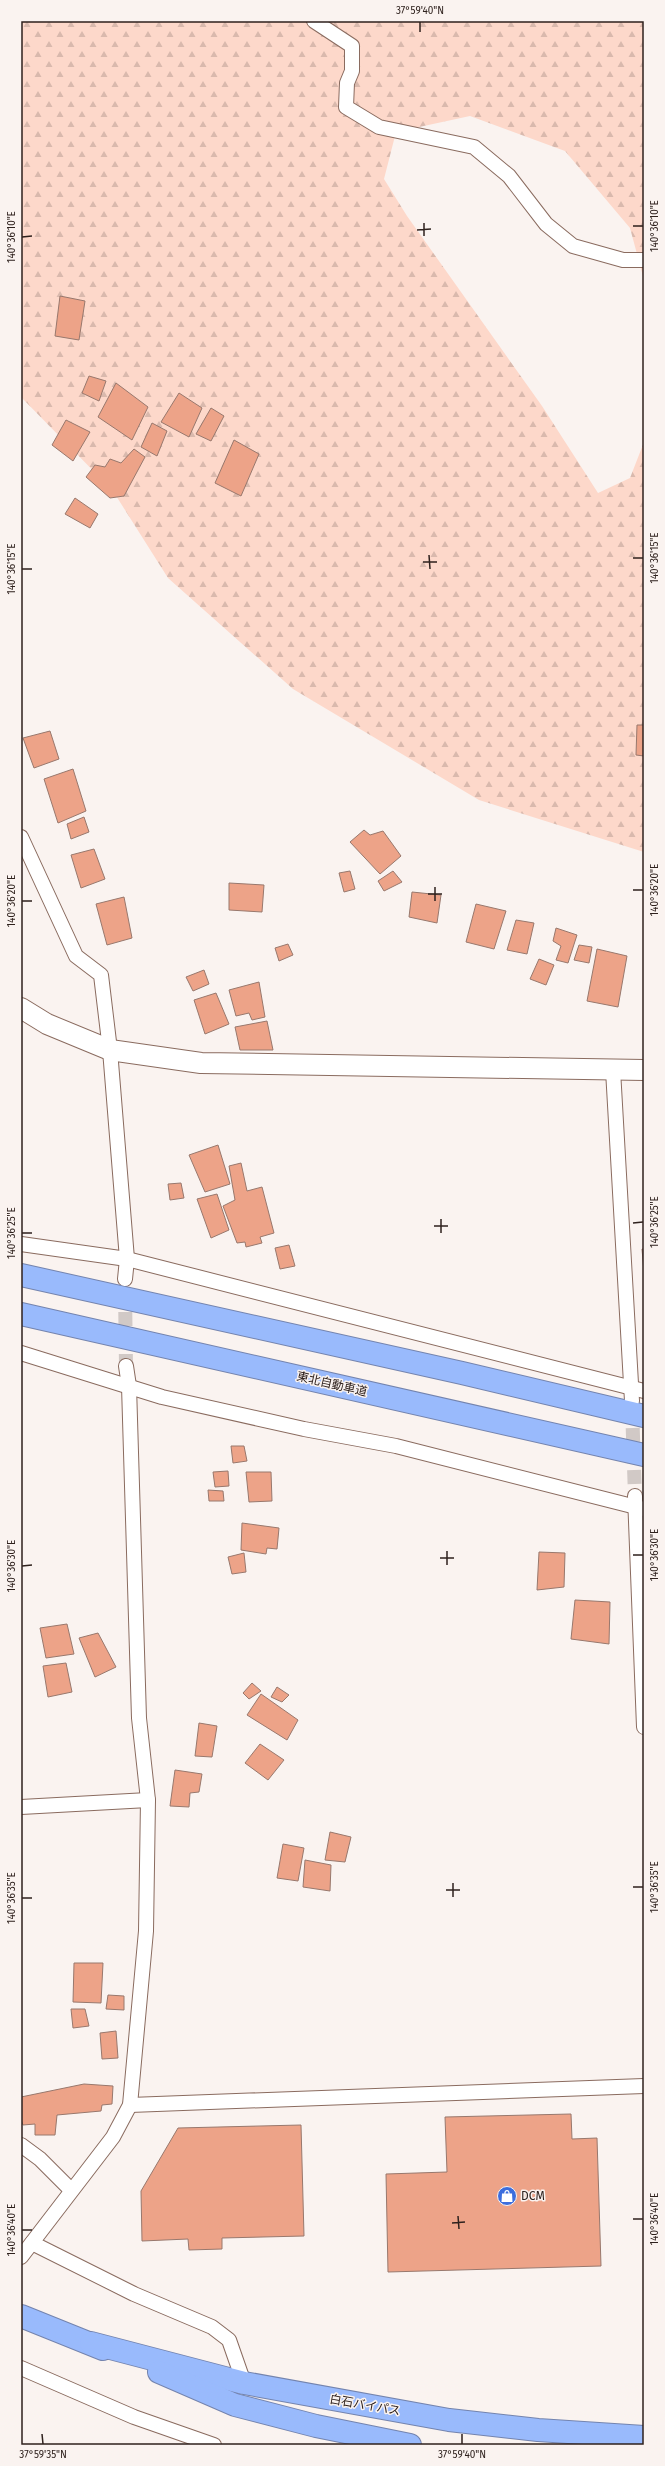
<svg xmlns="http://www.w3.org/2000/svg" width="665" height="2466" font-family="'Fira Sans','Noto Sans JP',sans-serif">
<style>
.forest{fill:url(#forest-firs)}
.building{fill:#eda388;stroke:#98786d}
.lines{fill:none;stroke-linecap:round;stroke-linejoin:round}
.street-tunnel{stroke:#d1c9c6;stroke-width:14;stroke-dasharray:14 7;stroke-linecap:butt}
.street-casing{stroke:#8a6b5f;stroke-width:16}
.secondary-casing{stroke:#8a6b5f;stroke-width:22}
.highway-casing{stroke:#7484ae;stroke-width:24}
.street{stroke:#fff;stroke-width:14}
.secondary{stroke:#fff;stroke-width:20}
.highway{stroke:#99bafc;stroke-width:22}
.ticks{fill:none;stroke:#2e211d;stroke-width:1.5}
.labels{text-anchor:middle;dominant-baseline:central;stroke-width:3;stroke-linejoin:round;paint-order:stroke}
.street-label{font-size:12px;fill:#2e211d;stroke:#faf3f0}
.poi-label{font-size:12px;fill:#2e211d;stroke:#faf3f0;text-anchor:start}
.neatline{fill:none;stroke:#2e211d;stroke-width:1.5}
.ticks-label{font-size:10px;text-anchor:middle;fill:#2e211d}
</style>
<defs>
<pattern id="forest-firs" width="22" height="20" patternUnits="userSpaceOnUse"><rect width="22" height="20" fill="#fdd8ca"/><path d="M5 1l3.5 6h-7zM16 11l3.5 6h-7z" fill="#d9b9ad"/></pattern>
</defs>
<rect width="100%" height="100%" fill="#faf3f0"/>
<polygon class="forest" points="21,21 644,21 644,280 630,228 565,151 470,116 396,132 384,179 407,216 542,406 598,493 630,478 644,442 644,852 479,800 293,689 168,578 113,491 21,397"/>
<g class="building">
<polygon points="60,296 85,301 79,340 55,336"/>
<polygon points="89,376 106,381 99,401 82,393"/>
<polygon points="116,383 148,407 132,440 98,417"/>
<polygon points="179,393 202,408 189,437 161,422"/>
<polygon points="211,408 224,416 211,441 196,434"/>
<polygon points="66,420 90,432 73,461 52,445"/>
<polygon points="152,423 167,431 157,456 141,447"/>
<polygon points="234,440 259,454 241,496 215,483"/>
<polygon points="134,449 145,457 124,496 110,498 86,477 95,465 105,467 110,459 121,463"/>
<polygon points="75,498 98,514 90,528 65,514"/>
<polygon points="637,725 644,725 644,756 636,755"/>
<polygon points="50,731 59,759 34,768 23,738"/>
<polygon points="73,769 86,811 58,823 44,779"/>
<polygon points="84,817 89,832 71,839 67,824"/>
<polygon points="364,830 370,835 383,831 401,856 380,874 350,842"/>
<polygon points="94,849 105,879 81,888 71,855"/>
<polygon points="350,871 355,889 344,892 339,873"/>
<polygon points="393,871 402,882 384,891 378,881"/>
<polygon points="229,883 264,885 262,912 229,910"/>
<polygon points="412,892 441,895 437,923 409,917"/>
<polygon points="124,897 132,938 107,945 96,904"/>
<polygon points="476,904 506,911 494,949 466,942"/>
<polygon points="516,920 534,923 527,954 507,950"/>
<polygon points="556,928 577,935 568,963 556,960 561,946 553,941"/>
<polygon points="288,944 293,955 279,961 275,948"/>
<polygon points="579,945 592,947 589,963 574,960"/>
<polygon points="597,949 627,956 618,1007 587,1001"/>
<polygon points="539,959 554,965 546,985 530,979"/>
<polygon points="204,970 209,984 193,991 186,977"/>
<polygon points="259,982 265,1017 252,1020 249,1013 236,1016 229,990"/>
<polygon points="216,993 229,1024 205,1034 194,1000"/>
<polygon points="267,1021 273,1050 240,1050 235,1027"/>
<polygon points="218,1145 230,1184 205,1192 189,1155"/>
<polygon points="241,1163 247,1191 262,1187 274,1233 260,1237 262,1243 246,1247 245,1242 237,1243 223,1206 235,1200 229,1166"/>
<polygon points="181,1183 184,1198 170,1200 168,1184"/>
<polygon points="217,1194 229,1230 211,1238 197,1199"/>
<polygon points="289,1245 295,1266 280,1269 275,1248"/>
<polygon points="642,1249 644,1249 644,1272"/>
<polygon points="231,1446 244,1446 247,1461 233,1463"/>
<polygon points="228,1471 229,1486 215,1487 213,1472"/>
<polygon points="246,1472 271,1472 272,1501 249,1502"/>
<polygon points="208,1490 223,1491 224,1501 209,1501"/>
<polygon points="242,1523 279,1528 277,1549 267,1548 266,1554 241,1550"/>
<polygon points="539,1552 565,1553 564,1587 537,1590"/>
<polygon points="244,1553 246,1572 232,1574 228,1557"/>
<polygon points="575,1600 610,1602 609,1644 571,1639"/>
<polygon points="67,1624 74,1654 46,1658 40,1628"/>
<polygon points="98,1633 116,1667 95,1677 79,1638"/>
<polygon points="66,1663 72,1692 48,1697 43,1666"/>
<polygon points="252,1683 261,1691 249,1699 243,1693"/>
<polygon points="277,1687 289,1695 282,1702 271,1697"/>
<polygon points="261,1694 298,1720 287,1740 247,1715"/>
<polygon points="199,1723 217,1726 212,1757 195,1756"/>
<polygon points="260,1744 284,1760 268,1780 245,1763"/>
<polygon points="175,1770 202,1774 199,1792 190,1793 189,1807 170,1806"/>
<polygon points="330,1832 351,1837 345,1862 325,1860"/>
<polygon points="283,1844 304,1848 298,1881 277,1878"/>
<polygon points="305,1860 331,1865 330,1891 303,1887"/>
<polygon points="74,1963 103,1963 101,2003 73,2002"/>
<polygon points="108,1995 124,1996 124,2010 106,2009"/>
<polygon points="71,2009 85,2009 89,2026 73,2028"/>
<polygon points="116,2031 118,2058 102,2059 100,2033"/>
<polygon points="84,2084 113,2086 112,2104 102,2105 101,2111 57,2115 55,2135 35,2135 35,2124 23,2125 21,2120 21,2097"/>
<polygon points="571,2114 572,2139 597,2138 601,2266 388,2272 386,2174 447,2172 445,2117"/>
<polygon points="301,2125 304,2236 222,2238 222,2249 189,2250 188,2239 142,2241 141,2191 178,2128"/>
</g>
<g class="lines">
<g class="street-tunnel">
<polyline points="125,1291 126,1366"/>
<polyline points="632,1407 635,1496"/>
</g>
<g class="street-casing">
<g id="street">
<polyline points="314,21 352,46 352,71 347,83 346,107 379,127 474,147 509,176 546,224 573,246 623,260 644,260"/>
<polyline points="21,837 76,956 101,975 110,1050 127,1259 125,1279"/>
<polyline points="613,1070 632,1401"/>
<polyline points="21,1244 127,1259 644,1391"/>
<polyline points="21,1353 162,1397 304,1429 396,1446 644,1509"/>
<polyline points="635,1496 644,1727"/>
<polyline points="21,1807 148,1800"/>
<polyline points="130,2105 644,2086"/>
<polyline points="21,2145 40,2159 71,2190"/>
<polyline points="32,2243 134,2294 212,2327 229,2340 244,2383"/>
<polyline points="21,2257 113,2137 130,2105 146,1931 148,1800 139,1718 129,1386 126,1366"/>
<polyline points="21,2368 134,2417 214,2445"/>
</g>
</g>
<g class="secondary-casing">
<polyline id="secondary" points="21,1008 47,1024 110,1050 201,1063 644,1070"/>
</g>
<g class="highway-casing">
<g id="highway">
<polyline points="21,1275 462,1373 644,1416"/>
<polyline points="21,1314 644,1455"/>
<polyline points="21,2316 103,2349"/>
<polyline points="91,2343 244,2383 449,2420 538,2430 644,2437"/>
<polyline points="159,2372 235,2405 316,2426 410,2445"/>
</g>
</g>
<use href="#street" class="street"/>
<use href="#secondary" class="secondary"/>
<use href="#highway" class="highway"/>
</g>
<path class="ticks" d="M 420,22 L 420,32M 424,223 L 424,236M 633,226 L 643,226M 417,230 L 431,229M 22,237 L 32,236M 429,555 L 430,569M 633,558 L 643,558M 423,562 L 437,562M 22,569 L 32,569M 435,887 L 435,901M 633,890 L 643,890M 428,894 L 442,894M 22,901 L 32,901M 441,1219 L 441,1233M 633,1223 L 643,1222M 434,1226 L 448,1226M 22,1233 L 32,1233M 447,1551 L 447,1565M 633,1555 L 643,1555M 440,1558 L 454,1558M 22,1566 L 32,1565M 453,1883 L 453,1897M 633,1887 L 643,1887M 446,1890 L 460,1890M 22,1898 L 32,1898M 458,2216 L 459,2229M 633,2219 L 643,2219M 452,2223 L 465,2222M 22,2230 L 32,2230M 42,2434 L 43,2444M 462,2434 L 462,2444"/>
<defs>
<g id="shop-disc" transform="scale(1)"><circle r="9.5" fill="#3c6ddd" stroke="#faf3f0"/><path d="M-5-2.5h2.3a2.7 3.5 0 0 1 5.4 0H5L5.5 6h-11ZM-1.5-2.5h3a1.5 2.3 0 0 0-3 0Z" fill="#fff"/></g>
</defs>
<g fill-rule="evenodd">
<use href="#shop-disc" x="507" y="2196"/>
</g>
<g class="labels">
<g class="street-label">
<text transform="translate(332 1384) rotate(13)">東北自動車道</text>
<text transform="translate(365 2405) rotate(10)">白石バイパス</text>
</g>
<g class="poi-label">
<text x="521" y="2196">DCM</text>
</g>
</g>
<rect width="665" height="2466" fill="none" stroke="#faf3f0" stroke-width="44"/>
<rect x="22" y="22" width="621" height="2422" class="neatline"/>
<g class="ticks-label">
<text x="420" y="14">37°59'40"N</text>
<text transform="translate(654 226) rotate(-90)" y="4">140°36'10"E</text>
<text transform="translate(11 237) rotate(-90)" y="4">140°36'10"E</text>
<text transform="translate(654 558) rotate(-90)" y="4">140°36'15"E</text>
<text transform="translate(11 569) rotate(-90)" y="4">140°36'15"E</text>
<text transform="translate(654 890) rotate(-90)" y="4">140°36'20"E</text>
<text transform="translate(11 901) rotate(-90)" y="4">140°36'20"E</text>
<text transform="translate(654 1222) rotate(-90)" y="4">140°36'25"E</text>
<text transform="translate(11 1233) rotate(-90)" y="4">140°36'25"E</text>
<text transform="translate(654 1555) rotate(-90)" y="4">140°36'30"E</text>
<text transform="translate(11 1566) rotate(-90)" y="4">140°36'30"E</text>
<text transform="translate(654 1887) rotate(-90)" y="4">140°36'35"E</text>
<text transform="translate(11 1898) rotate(-90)" y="4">140°36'35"E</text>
<text transform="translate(654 2219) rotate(-90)" y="4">140°36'40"E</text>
<text transform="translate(11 2230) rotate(-90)" y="4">140°36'40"E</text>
<text x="43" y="2458">37°59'35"N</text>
<text x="462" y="2458">37°59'40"N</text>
</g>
</svg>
